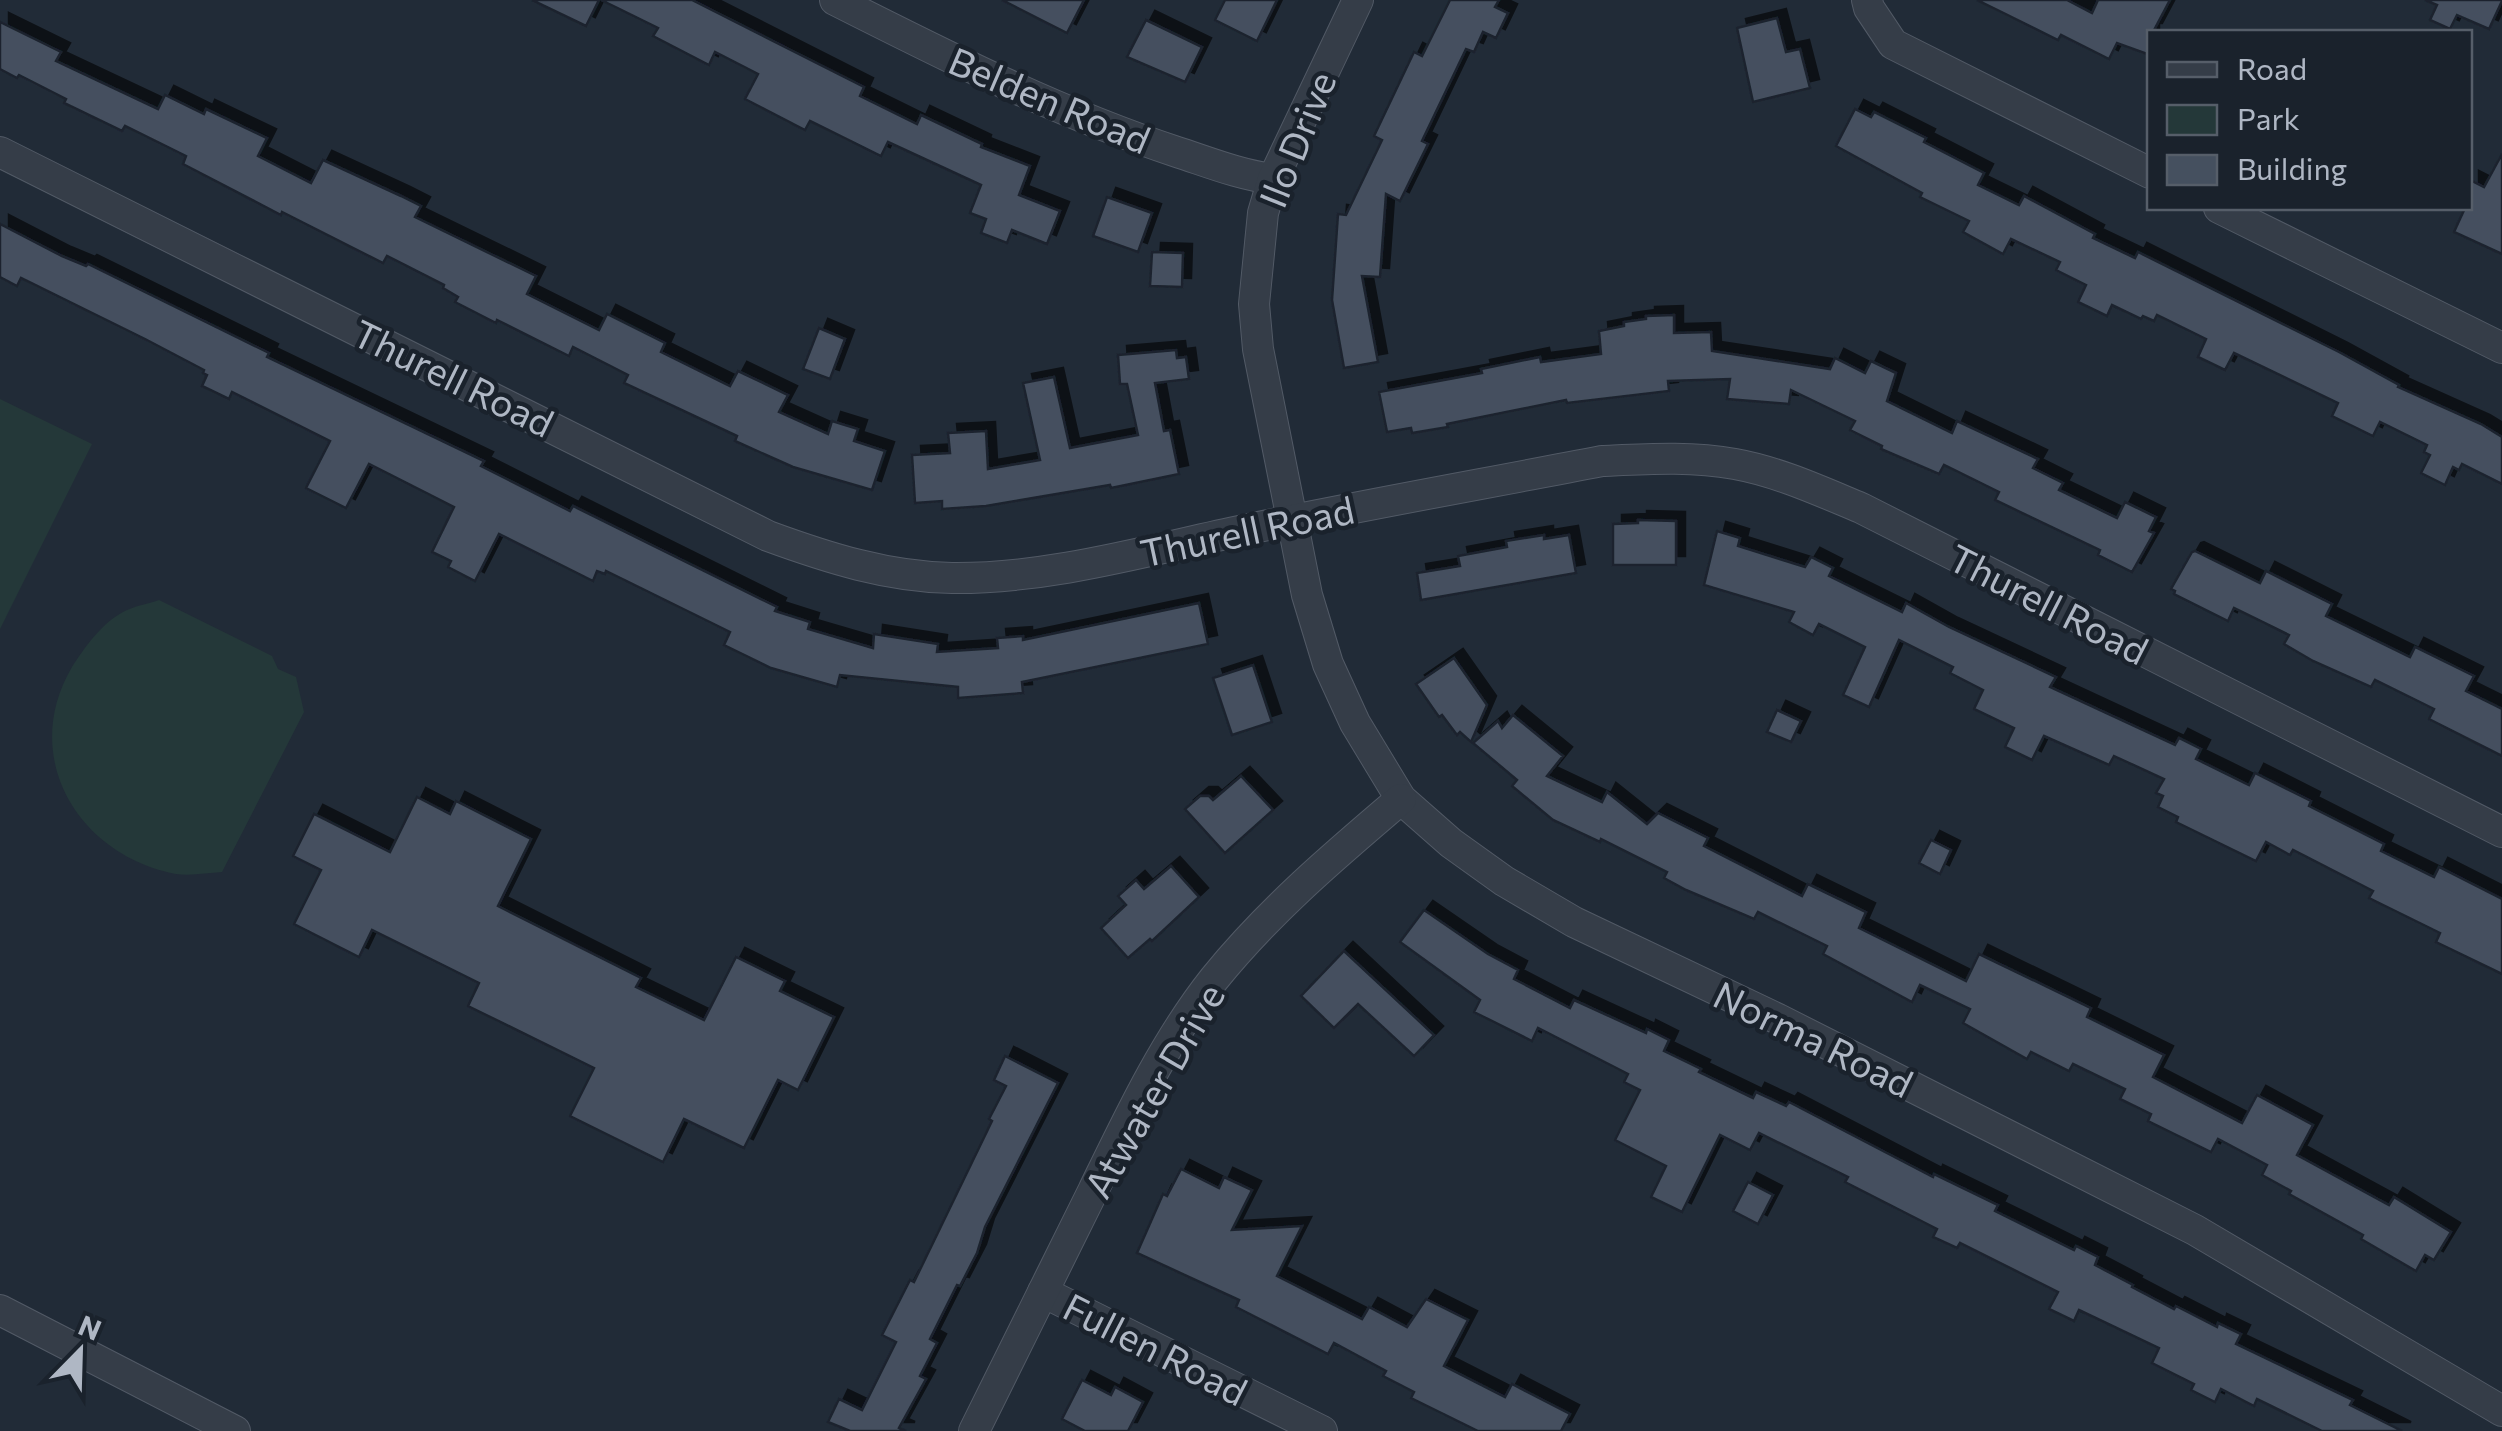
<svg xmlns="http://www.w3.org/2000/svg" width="2502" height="1431" font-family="Commissioner,sans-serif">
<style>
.green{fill:#243839}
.building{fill:#45505f;stroke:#1c242e;stroke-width:2.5;filter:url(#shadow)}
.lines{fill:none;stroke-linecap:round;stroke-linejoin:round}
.minor-casing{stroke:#525a66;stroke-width:32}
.minor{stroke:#353d48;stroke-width:30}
.labels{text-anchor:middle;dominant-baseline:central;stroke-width:9;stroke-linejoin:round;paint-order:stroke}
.street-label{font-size:38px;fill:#afb7c4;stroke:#1a222c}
</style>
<defs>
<filter id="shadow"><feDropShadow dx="9" dy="-9" stdDeviation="0" flood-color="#0009"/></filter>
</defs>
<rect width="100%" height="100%" fill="#212b37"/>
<g class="green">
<polygon points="0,399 92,444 0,629"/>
<path d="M 159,600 L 272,656 L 278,669 L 296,677 L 304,712 L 222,872 C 208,873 190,876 176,874 C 78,855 19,757 72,667 C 85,647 101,624 123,612 C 134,606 148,604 159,600 Z"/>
</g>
<g class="building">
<polygon points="532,0 599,0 586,26"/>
<polygon points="601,0 692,0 864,87 860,96 917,124 921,115 982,144 981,147 1030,166 1019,195 1060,211 1047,244 1012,230 1007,243 981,233 986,219 970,213 981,185 888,142 881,156 810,121 805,130 745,99 758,74 715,52 709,65 653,36 658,28"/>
<polygon points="1002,0 1084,0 1067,33"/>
<polygon points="1225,0 1277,0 1257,41 1215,20"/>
<polygon points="1450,0 1499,0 1495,7 1508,13 1496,38 1483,32 1474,52 1466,49 1422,141 1428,144 1400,201 1386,194 1380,277 1362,276 1378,362 1344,368 1332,300 1338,214 1346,215 1382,140 1374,136 1414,52 1422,56"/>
<polygon points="1977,0 2067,0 2092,13 2098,0 2170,0 2153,32 2150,32 2150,55 2117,43 2109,59 2061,35 2058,40"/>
<polygon points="2425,0 2502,0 2502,1 2489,29 2457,15 2450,29 2430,20 2437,5"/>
<polygon points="1777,18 1786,52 1800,49 1810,88 1753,102 1737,28"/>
<polygon points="1146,20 1202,47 1185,82 1127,57"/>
<polygon points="0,22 61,52 56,61 158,109 165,95 204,114 206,109 267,138 258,156 311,183 323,160 401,196 421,206 415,217 536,276 527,294 599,330 607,314 665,343 661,352 730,386 738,371 788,395 779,412 828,434 832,421 858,429 854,441 885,451 872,490 793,467 735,441 737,436 624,383 628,375 573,347 569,356 497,320 496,323 455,302 458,297 443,288 444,285 387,256 383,263 282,212 281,215 183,164 186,156 125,126 122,131 64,103 66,99 19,75 17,78 0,69"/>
<polygon points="1855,109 1871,117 1874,112 1926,138 1924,142 1984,173 1978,185 2019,205 2024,196 2095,234 2093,238 2135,258 2138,252 2339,352 2399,385 2398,387 2481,424 2502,437 2502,484 2462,464 2459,470 2453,467 2445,485 2421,473 2430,455 2424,452 2427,445 2380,422 2373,436 2332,416 2338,403 2234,353 2225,370 2198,357 2206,339 2157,315 2154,321 2143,316 2141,319 2112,305 2107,316 2078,302 2086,285 2056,270 2060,262 2011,239 2003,254 1963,232 1969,221 1920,197 1922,193 1836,146"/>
<polygon points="2502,154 2502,254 2454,232 2465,208 2470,208 2470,180 2484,187"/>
<polygon points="1107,197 1152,213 1138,252 1093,236"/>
<polygon points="0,224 62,256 86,266 88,264 269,353 267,357 484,461 481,466 570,511 573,506 777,607 775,611 810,622 808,629 873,648 874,634 938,644 937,652 998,648 997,638 1023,636 1023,640 1199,603 1208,644 1022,682 1023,693 958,698 958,687 840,675 837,687 771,668 724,645 730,632 606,571 605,574 597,571 593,581 499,534 475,581 448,567 451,561 432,552 454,507 369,464 346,508 306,488 330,441 232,392 229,399 202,386 207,375 203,373 204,370 145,339 21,278 17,286 0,277"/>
<polygon points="1152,252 1183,253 1182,287 1150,286"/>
<polygon points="1674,315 1674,333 1711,332 1712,351 1830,369 1835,358 1865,373 1871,361 1896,373 1887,401 1952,433 1957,421 2038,459 2033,468 2063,483 2059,490 2117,518 2125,502 2156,517 2149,531 2154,533 2132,572 2098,555 2100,550 1995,500 1999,492 1944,465 1939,474 1881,449 1882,446 1850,430 1855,421 1791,390 1789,404 1727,399 1730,379 1668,381 1669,391 1567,403 1566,400 1447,424 1448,427 1412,433 1411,428 1387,432 1379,392 1482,373 1481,369 1540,357 1541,362 1601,354 1599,331 1624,326 1624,322 1646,319 1646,316"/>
<polygon points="819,328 845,339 830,379 803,369"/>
<polygon points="1176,350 1177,358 1186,357 1189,379 1155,383 1164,431 1170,430 1179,474 1111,488 1110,485 986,506 942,509 942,501 915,503 912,455 950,453 948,433 986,431 988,469 1040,460 1023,383 1054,377 1070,448 1138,435 1127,384 1120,384 1118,355"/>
<polygon points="1638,520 1676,521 1676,565 1613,565 1613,524 1638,523"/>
<polygon points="1717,531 1740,538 1738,546 1805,567 1811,557 1833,568 1829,576 1902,612 1906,603 1949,627 2056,677 2050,687 2175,745 2179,738 2201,749 2196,759 2249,785 2255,773 2311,801 2309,806 2384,844 2381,851 2434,877 2439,867 2502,899 2502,974 2436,942 2440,933 2369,898 2373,891 2293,850 2290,855 2266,842 2256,861 2176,822 2178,817 2158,807 2163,796 2156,793 2164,779 2114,756 2109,765 2044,736 2032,760 2005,747 2014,728 1974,709 1983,690 1950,673 1953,667 1899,640 1869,707 1843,695 1865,647 1819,624 1813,635 1789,622 1794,612 1704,585"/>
<polygon points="1544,535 1544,539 1569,535 1576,573 1421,600 1417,573 1460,566 1458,556 1507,547 1506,541"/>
<polygon points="2195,551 2260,583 2266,571 2332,604 2326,616 2410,657 2415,647 2474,676 2466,691 2502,709 2502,756 2429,719 2434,709 2375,680 2371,687 2313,661 2284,644 2289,635 2234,608 2228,621 2174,594 2175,591 2171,589 2192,552"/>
<polygon points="1454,658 1487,705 1471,742 1460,732 1457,735 1442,715 1439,717 1416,684"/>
<polygon points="1253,665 1272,722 1232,735 1213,678"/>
<polygon points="1777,710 1801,721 1791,742 1767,732"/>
<polygon points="1513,715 1563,756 1547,776 1602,802 1607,792 1647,824 1658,813 1708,838 1704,846 1802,896 1808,884 1866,912 1859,928 1966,981 1979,954 2091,1008 2087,1017 2164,1055 2153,1077 2242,1123 2257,1095 2313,1125 2297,1155 2389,1205 2394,1197 2451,1232 2434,1260 2425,1255 2416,1271 2361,1239 2363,1235 2289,1194 2291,1191 2262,1175 2267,1165 2218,1139 2211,1152 2148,1121 2151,1114 2120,1099 2125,1089 2073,1064 2069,1071 2031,1052 2027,1059 1963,1023 1970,1009 1920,985 1912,1002 1823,954 1827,946 1758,912 1754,919 1686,890 1664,878 1667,872 1601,839 1600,842 1553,820 1512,786 1517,780 1473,743 1498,721 1502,728"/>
<polygon points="1241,776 1273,810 1225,853 1185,809 1200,796 1209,796 1213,800"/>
<polygon points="417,797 450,814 456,801 531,839 498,906 641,978 636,987 704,1020 736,957 785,981 780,991 834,1017 798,1090 778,1080 744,1148 684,1119 663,1162 570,1116 594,1068 468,1006 479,983 372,930 359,957 294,924 321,870 293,856 314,814 390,852"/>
<polygon points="1931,840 1951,850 1940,874 1919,863"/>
<polygon points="1171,866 1199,897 1152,941 1150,939 1128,958 1101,928 1126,905 1118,896 1136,880 1144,889"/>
<polygon points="1424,910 1488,954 1518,970 1514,979 1570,1008 1574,1000 1646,1033 1647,1029 1669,1040 1664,1051 1701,1069 1699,1072 1753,1098 1756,1092 1786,1106 1789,1102 1933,1177 1934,1174 1998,1205 1995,1211 2074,1250 2076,1246 2098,1257 2095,1265 2133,1285 2132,1287 2174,1309 2176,1306 2217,1327 2218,1323 2241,1334 2236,1344 2353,1400 2350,1405 2402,1431 2322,1431 2257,1399 2254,1406 2221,1389 2215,1402 2191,1390 2194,1384 2152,1363 2159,1348 2079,1310 2074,1321 2049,1309 2058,1292 1960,1243 1957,1248 1933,1237 1937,1229 1845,1182 1848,1177 1759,1133 1750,1150 1720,1135 1682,1212 1651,1197 1666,1166 1615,1140 1640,1090 1624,1082 1628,1074 1538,1028 1532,1041 1474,1012 1480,1000 1400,942"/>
<polygon points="1344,951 1434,1035 1414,1056 1358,1004 1334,1028 1301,996"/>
<polygon points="1005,1056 1058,1083 985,1227 977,1253 960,1286 957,1285 930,1339 937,1343 920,1376 926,1379 899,1428 906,1431 850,1431 828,1422 839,1399 862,1410 896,1342 882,1335 910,1280 914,1282 992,1121 989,1119 1006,1086 994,1080"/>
<polygon points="1181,1169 1219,1188 1224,1177 1252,1190 1232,1230 1302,1226 1277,1276 1362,1319 1369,1307 1407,1327 1426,1299 1468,1320 1444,1366 1505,1397 1512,1384 1570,1414 1561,1431 1478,1431 1411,1398 1414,1392 1383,1376 1386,1371 1334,1343 1328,1354 1236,1307 1239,1300 1137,1253 1163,1194 1167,1196"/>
<polygon points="1748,1182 1773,1195 1758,1224 1733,1211"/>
<polygon points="1082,1380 1111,1395 1115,1387 1143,1402 1128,1431 1085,1431 1062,1419"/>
</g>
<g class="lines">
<g class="minor-casing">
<g id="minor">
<path d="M 835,0 C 946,56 1058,113 1177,152 C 1208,162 1240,175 1273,179"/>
<polyline points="1358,0 1273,179 1263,213 1254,304 1258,349 1307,595 1328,664 1355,723 1401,799 1451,843 1504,881 1574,922 1778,1019 2195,1230 2502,1411"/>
<polyline points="1867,0 1869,8 1893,44 2150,173"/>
<path d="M 0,152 L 768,536 C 828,558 888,577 952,578 C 1050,579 1149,550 1244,530 C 1363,505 1483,484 1602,461 C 1647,459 1691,456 1735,464 C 1779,472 1820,491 1861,508 L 2502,832"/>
<polyline points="2219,208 2502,348"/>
<polyline points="1043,1292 1322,1431"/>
<polyline points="0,1310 235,1431"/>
<path d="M 974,1431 C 1014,1351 1053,1271 1093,1191 C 1128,1119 1164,1042 1214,979 C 1269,911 1335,855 1401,799"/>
</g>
</g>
<use href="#minor" class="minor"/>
</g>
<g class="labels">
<g class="street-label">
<text transform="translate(1050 99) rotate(23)">Belden Road</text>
<text transform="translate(1296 139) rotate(-68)">Ilo Drive</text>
<text transform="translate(454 377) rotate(26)">Thurell Road</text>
<text transform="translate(1247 530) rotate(-12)">Thurell Road</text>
<text transform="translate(2049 603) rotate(27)">Thurell Road</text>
<text transform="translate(1814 1038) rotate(26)">Norma Road</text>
<text transform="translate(1153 1090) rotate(-60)">Atwater Drive</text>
<text transform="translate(1156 1348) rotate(27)">Fullen Road</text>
</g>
</g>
<rect x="2147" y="30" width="325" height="180" fill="#1a222c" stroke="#565e69" stroke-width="2.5"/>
<rect x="2167" y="62" width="50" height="15" fill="#353d48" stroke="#565e69" stroke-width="2.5"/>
<text x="2237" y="80" font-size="30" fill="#afb7c4">Road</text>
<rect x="2167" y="105" width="50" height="30" fill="#243839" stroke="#565e69" stroke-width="2.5"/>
<text x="2237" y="130" font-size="30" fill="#afb7c4">Park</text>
<rect x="2167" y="155" width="50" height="30" fill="#45505f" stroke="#565e69" stroke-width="2.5"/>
<text x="2237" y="180" font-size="30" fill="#afb7c4">Building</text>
<g transform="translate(80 1351) rotate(23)" stroke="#1a222c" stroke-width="8" paint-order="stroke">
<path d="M0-8L18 38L0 25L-18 38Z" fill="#afb7c4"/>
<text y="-15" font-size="28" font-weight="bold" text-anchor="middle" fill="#afb7c4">N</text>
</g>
</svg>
